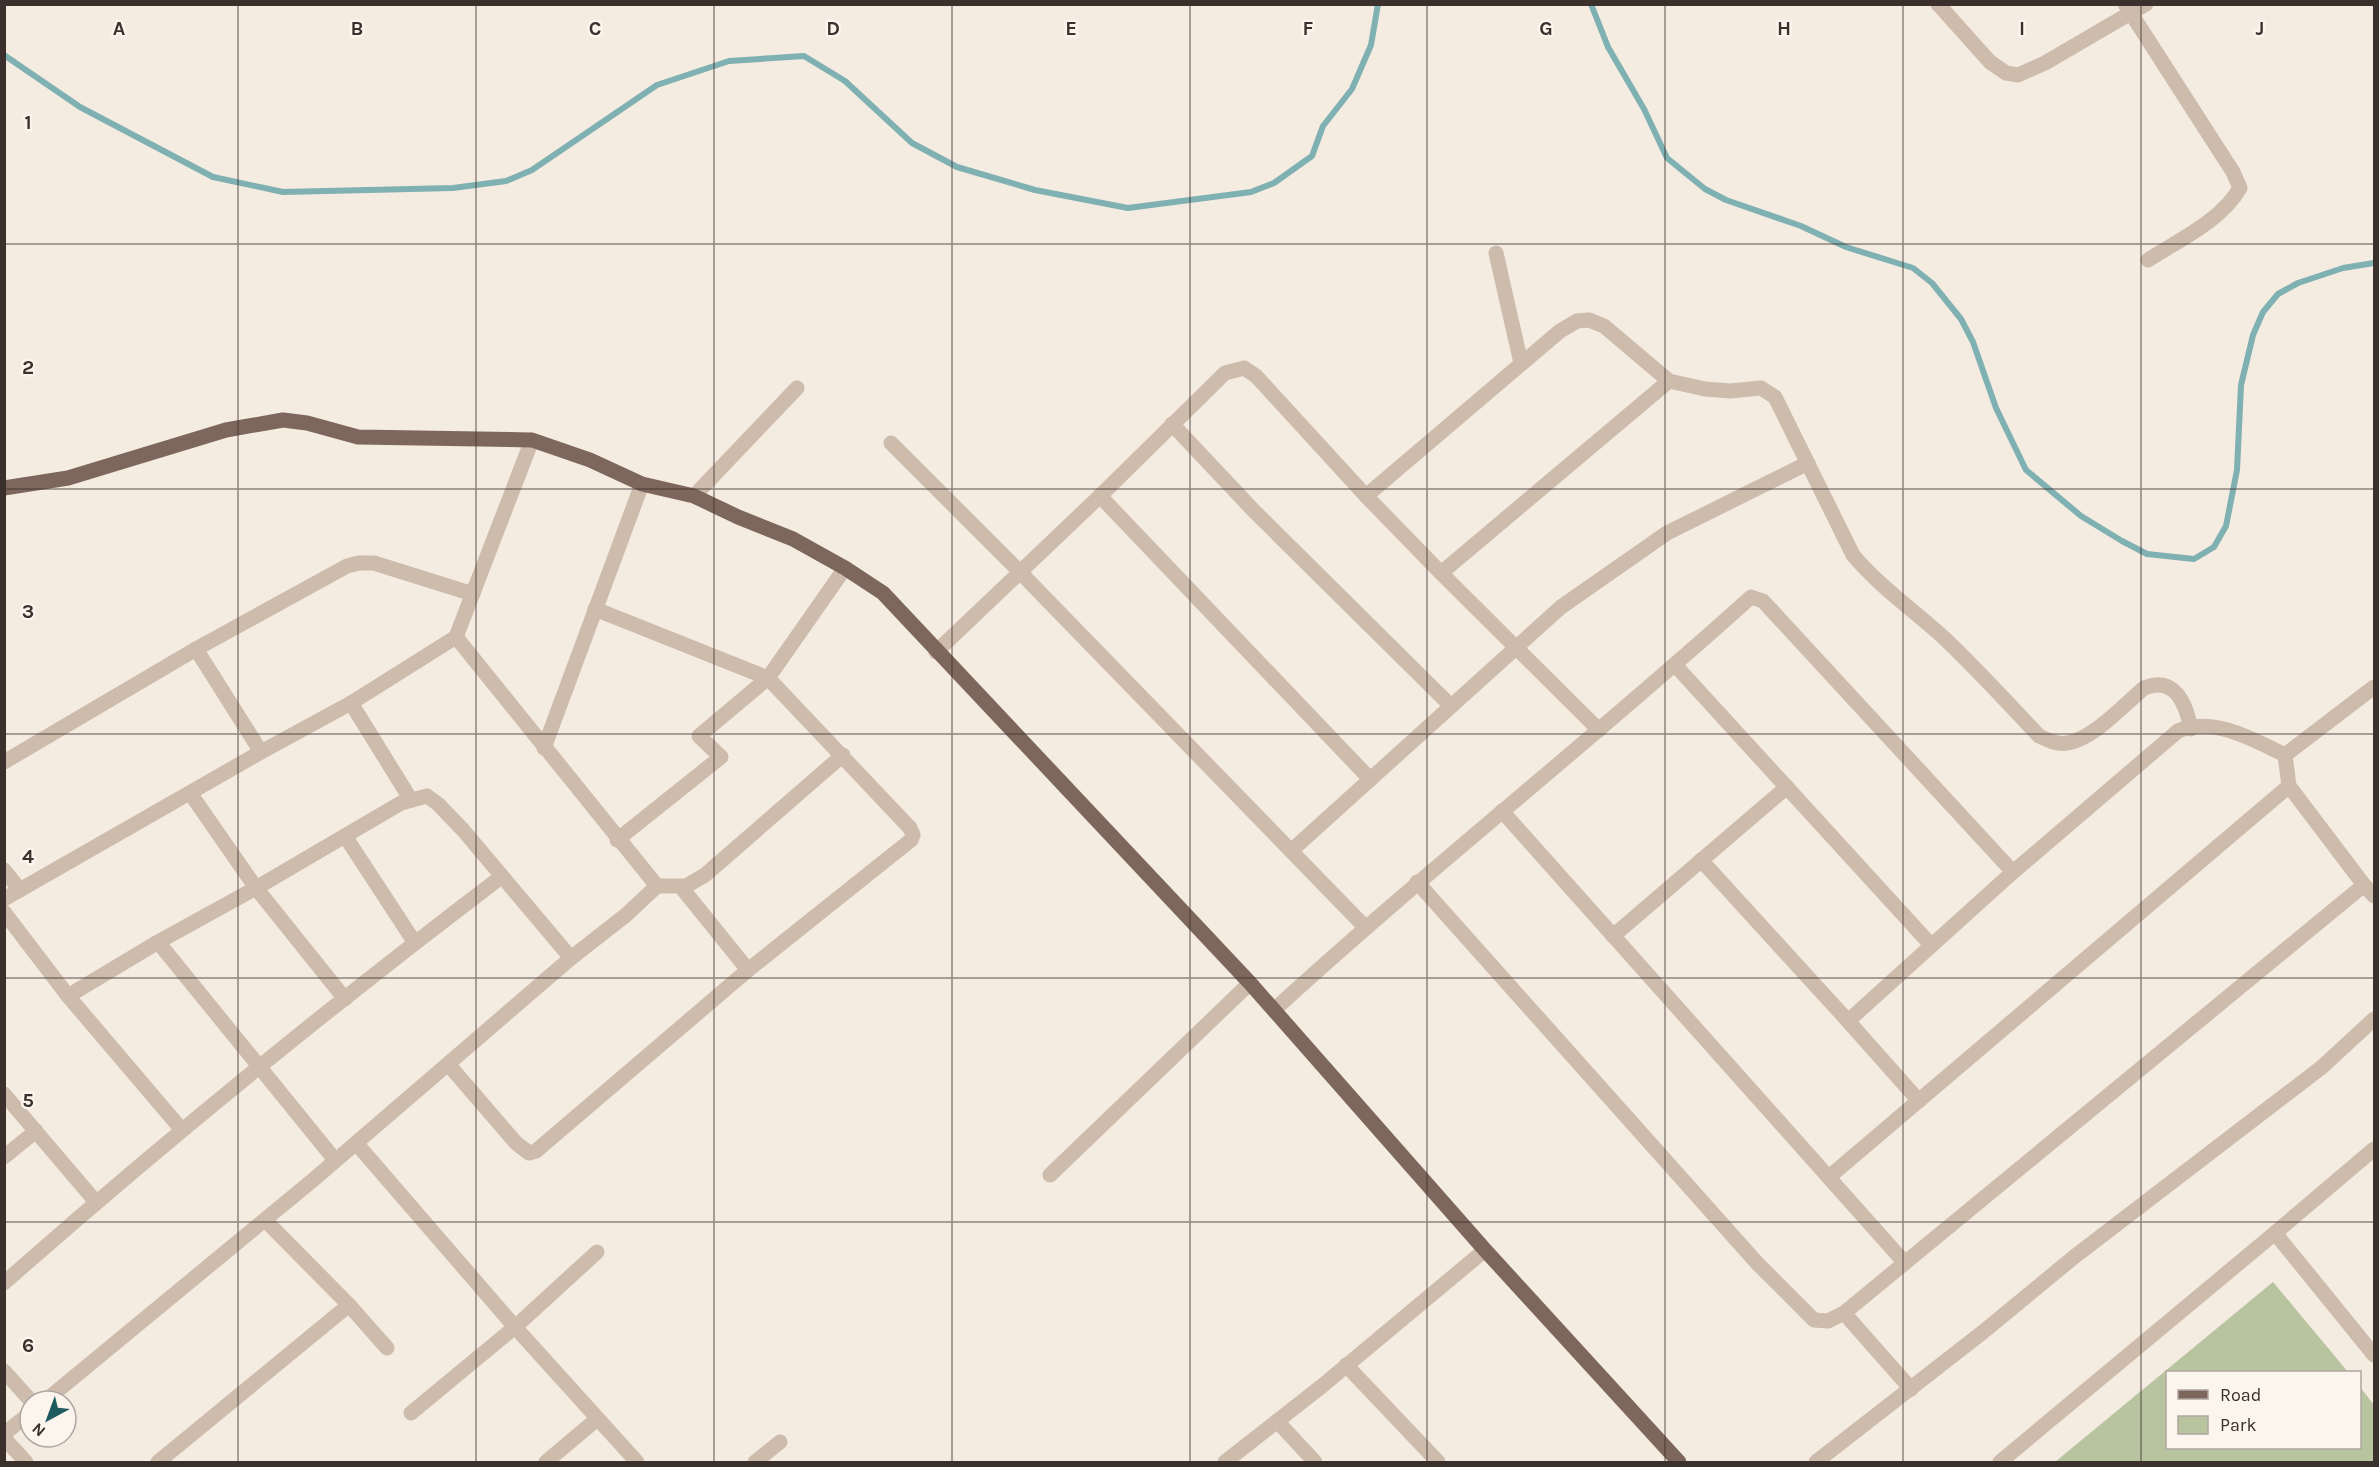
<svg xmlns="http://www.w3.org/2000/svg" width="2379" height="1467" font-family="Karla,sans-serif">
<style>
.green{fill:#b8c4a0}
.lines{fill:none;stroke-linecap:round;stroke-linejoin:round}
.stream{stroke:#7fb0b2;stroke-width:6}
.minor{stroke:#cdbbac;stroke-width:15}
.major{stroke:#7d675c;stroke-width:15}
.grid{fill:none;stroke:#3b302b;stroke-width:1.5;stroke-opacity:0.55}
.grid-label{font-size:20px;text-anchor:middle;font-weight:bold;fill:#3b302b;stroke:#fbf5ee;stroke-width:5;stroke-linejoin:round;paint-order:stroke}
</style>
<rect width="100%" height="100%" fill="#f4ebe1"/>
<polygon class="green" points="2273,1282 2348,1372 2168,1372 2168,1448 2360,1448 2360,1387 2374,1405 2374,1462 2055,1462"/>
<g class="lines">
<g class="stream">
<polyline points="1591,4 1608,47 1644,109 1667,158 1705,189 1726,200 1801,226 1846,247 1913,268 1932,283 1961,319 1973,342 1996,408 2026,470 2081,516 2122,541 2147,554 2194,559 2214,547 2226,526 2237,470 2241,385 2253,335 2263,312 2278,294 2298,283 2343,268 2374,263"/>
<polyline points="4,55 80,107 213,177 283,192 453,188 506,181 532,170 657,85 729,61 804,56 845,81 912,143 957,167 1035,190 1128,208 1251,192 1274,183 1312,156 1323,126 1352,89 1371,45 1378,4"/>
</g>
<g class="minor">
<polyline points="1938,4 1990,62 2006,73 2018,75 2045,63 2146,4"/>
<path d="M 2125,4 L 2233,172 L 2240,188 C 2221,221 2179,240 2148,260"/>
<polyline points="1496,253 1521,363"/>
<polyline points="1172,424 1253,510 1450,705"/>
<polyline points="891,443 1020,572 1365,927"/>
<polyline points="694,496 797,388"/>
<polyline points="1100,496 1370,779"/>
<path d="M 1366,496 L 1560,331 L 1577,321 L 1589,320 L 1604,326 L 1669,381 L 1705,389 L 1730,391 L 1761,388 L 1775,397 L 1853,555 C 1879,586 1912,609 1942,636 C 1976,668 2007,702 2039,736 C 2048,740 2057,745 2067,743 C 2092,740 2124,705 2144,688 C 2175,675 2186,704 2191,729"/>
<polyline points="1441,573 1669,381"/>
<polyline points="196,649 261,752"/>
<polyline points="936,652 1100,496 1225,373 1244,368 1256,376 1366,496 1441,573 1599,730"/>
<polyline points="1675,665 1931,945"/>
<polyline points="351,703 411,800"/>
<polyline points="544,748 642,484"/>
<polyline points="2285,755 2374,687"/>
<polyline points="4,762 196,649 347,566 359,563 374,563 473,594"/>
<polyline points="190,793 256,888 345,999"/>
<polyline points="1502,811 1905,1263"/>
<polyline points="345,836 415,943"/>
<polyline points="617,840 721,757 699,736 768,678 845,568"/>
<polyline points="1291,851 1561,607 1667,533 1808,463"/>
<polyline points="1701,860 1848,1021"/>
<polyline points="4,870 20,890"/>
<polyline points="1417,882 1757,1263 1814,1320 1828,1321 1844,1313 2364,885"/>
<polyline points="657,886 686,886 705,875 843,755"/>
<polyline points="681,887 748,970"/>
<polyline points="4,899 261,752 351,703 456,637 532,440"/>
<polyline points="4,912 68,996 182,1130"/>
<polyline points="1613,936 1787,787"/>
<polyline points="158,942 256,888 401,803 427,796 438,804 463,830 571,958"/>
<polyline points="68,996 158,942 335,1160"/>
<path d="M 1274,1010 C 1429,868 1595,738 1751,597 L 1763,601 L 2013,872"/>
<polyline points="448,1064 516,1143 529,1153 536,1151 748,970 911,840 913,835 910,828 768,678 595,609"/>
<polyline points="4,1094 96,1202"/>
<path d="M 1919,1101 L 1848,1021 L 2013,872 L 2178,731 C 2213,716 2254,740 2285,755 L 2289,786 L 2364,885 L 2374,896"/>
<polyline points="356,1143 515,1327 637,1462"/>
<polyline points="4,1157 36,1131"/>
<polyline points="1050,1175 1250,983"/>
<polyline points="1829,1177 2289,786"/>
<polyline points="2275,1233 2374,1149"/>
<path d="M 4,1283 C 165,1141 331,1006 501,877"/>
<polyline points="349,1305 387,1348"/>
<polyline points="1844,1313 1911,1389"/>
<polyline points="1346,1365 1438,1462"/>
<polyline points="4,1371 31,1401"/>
<polyline points="45,1401 313,1180 571,958 626,915 657,886 456,637"/>
<polyline points="411,1413 515,1327 597,1252"/>
<polyline points="1277,1421 1315,1462"/>
<polyline points="4,1434 30,1413"/>
<polyline points="4,1438 26,1462"/>
<polyline points="158,1462 349,1305 265,1220"/>
<polyline points="546,1462 597,1419"/>
<polyline points="755,1462 780,1442"/>
<polyline points="1225,1462 1322,1386 1485,1250"/>
<polyline points="1816,1462 1983,1332 2074,1257 2322,1067 2374,1019"/>
<polyline points="2000,1462 2275,1233 2374,1355"/>
</g>
<polyline class="major" points="4,488 68,478 226,430 283,420 307,423 358,437 532,440 590,460 642,484 694,496 738,517 793,539 845,568 883,593 1250,983 1485,1250 1679,1462"/>
</g>
<path class="grid" d="M 238,4 L 238,1462M 476,4 L 476,1462M 714,4 L 714,1462M 952,4 L 952,1462M 1190,4 L 1190,1462M 1427,4 L 1427,1462M 1665,4 L 1665,1462M 1903,4 L 1903,1462M 2141,4 L 2141,1462M 4,244 L 2374,244M 4,489 L 2374,489M 4,734 L 2374,734M 4,978 L 2374,978M 4,1222 L 2374,1222"/>
<g class="grid-label">
<text x="119" y="35">A</text>
<text x="357" y="35">B</text>
<text x="595" y="35">C</text>
<text x="833" y="35">D</text>
<text x="1071" y="35">E</text>
<text x="1308" y="35">F</text>
<text x="1546" y="35">G</text>
<text x="1784" y="35">H</text>
<text x="2022" y="35">I</text>
<text x="2260" y="35">J</text>
<text x="28" y="129">1</text>
<text x="28" y="374">2</text>
<text x="28" y="618">3</text>
<text x="28" y="863">4</text>
<text x="28" y="1107">5</text>
<text x="28" y="1352">6</text>
</g>
<rect width="2379" height="1467" fill="none" stroke="#3b302b" stroke-width="12"/>
<rect x="2166" y="1371" width="195" height="78" fill="#fbf5ee" stroke="#aea6a0" stroke-width="1.5"/>
<rect x="2178" y="1390" width="30" height="9" fill="#7d675c" stroke="#aea6a0" stroke-width="1.5"/>
<text x="2220" y="1401" font-size="18" fill="#3b302b">Road</text>
<rect x="2178" y="1416" width="30" height="18" fill="#b8c4a0" stroke="#aea6a0" stroke-width="1.5"/>
<text x="2220" y="1431" font-size="18" fill="#3b302b">Park</text>
<g transform="translate(48 1419) rotate(221)"><circle r="28" fill="#fbf5ee" stroke="#aea6a0" stroke-width="1.5"/>
<path d="M0-4.5L10 22L0 15L-10 22Z" fill="#1f5a5e"/>
<text y="-9" font-size="16" font-weight="bold" text-anchor="middle" fill="#3b302b">N</text>
</g>
</svg>
